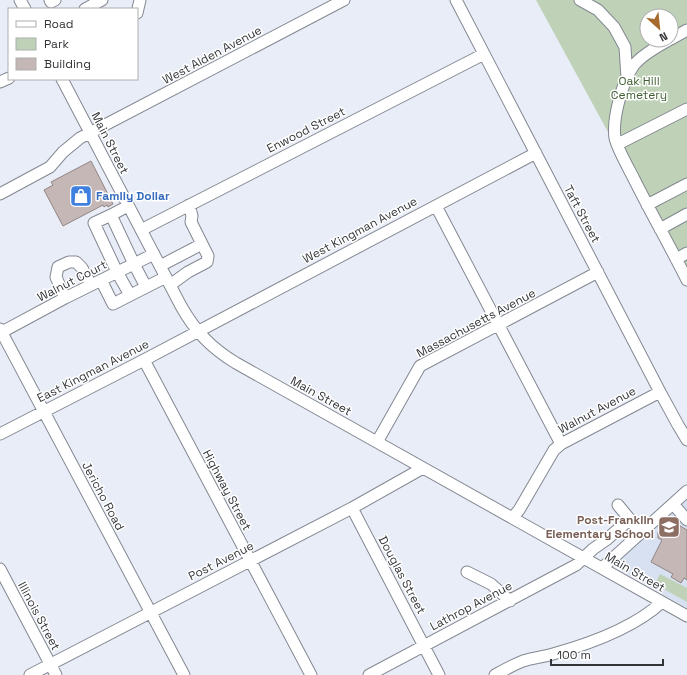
<svg xmlns="http://www.w3.org/2000/svg" width="687" height="675" font-family="'Space Grotesk',sans-serif">
	<style>
		.built { fill: #d8e1f2 }
		.green { fill: #bfd2b7; fill-rule: evenodd }
		.building { fill: #c4b7b6; stroke: #928685 }
		.lines { fill: none; stroke-linecap: round; stroke-linejoin: round }
		.minor-casing { stroke: #838891; stroke-width: 13 }
		.minor { stroke: #fff; stroke-width: 11 }
		.labels { text-anchor: middle; dominant-baseline: central; stroke-width: 3; stroke-linejoin: round; paint-order: stroke }
		.street-label { font-size: 12px; fill: #333539; stroke: #fff }
		.park-label { font-size: 12px; fill: #425f35; stroke: #fff }
		.shop-label { font-size: 12px; font-weight: bold; fill: #366cbe; stroke: #fff; text-anchor: start }
		.education-label { font-size: 12px; font-weight: bold; fill: #785e54; stroke: #fff; text-anchor: end }
	</style>
	<rect width="100%" height="100%" fill="#e8edf7"/>
	<path class="built" d="M687,495V608L619,569L615,564Z"/>
	<path class="green" d="M536,0H687V277ZM647,16H671V40H647Z
		M660,574L687,588V602L655,584Z"/>
	<path class="building" d="M91,161L113,204L108,207L107,205L104,207L103,205L63,226L44,190L53,185L51,182Z
		M675,523L687,530V580L684,578L681,583L671,577L673,574L651,562L662,540L658,538V532L662,529L669,533Z"/>
	<g class="lines">
		<g class="minor-casing">
			<path id="minor" d="M20,0L25,9
				M50,0L51,2L55,0
				M456,0L660,392L678,425L687,440
				M580,0L598,10L614,27L625,47L627,78
				M85,9L102,0
				M137,13L140,0
				M671,39L687,30
				M669,40C658,46 642,55 634,65C623,80 612,118 615,138C617,148 629,169 634,179C651,213 670,246 687,280
				M62,79L181,306C195,331 211,348 236,363L687,616
				M0,82L9,78
				M618,144L687,109
				M0,194L50,167L63,152L80,138L344,0
				M647,205L687,184
				M128,206L111,215L134,264L146,287
				M436,206L561,444
				M111,215L94,223L117,272L130,295
				M660,229L687,214
				M141,230L484,54
				M676,259L687,253
				M160,266L202,244
				M101,280L113,304L166,277
				M170,285L188,272L207,262L208,256L191,222L192,216L189,205
				M65,298L56,277L58,267L69,262H76L82,268L91,285
				M0,329L184,675
				M2,332L65,298L154,254
				M144,360L311,675
				M0,434L144,360L536,153
				M377,442L420,366L598,272
				M673,504L687,520
				M618,505L641,533
				M352,508L439,675
				M513,517L519,510L554,450L561,444L660,392
				M602,568L687,491
				M0,569L56,675
				M467,572L491,584L510,601
				M30,675L352,508L423,468
				M369,675L576,565L593,549L606,540L630,519
				M495,675C504,670 513,665 523,661C532,658 543,657 553,654C589,644 634,628 662,602"/>
		</g>
		<use href="#minor" class="minor"/>
	</g>
	<defs>
		<g id="shop-square" transform="scale(1.15)"><rect x="-9" y="-9" width="18" height="18" rx="4" fill="#3f7fe0" stroke="#fff"/><path d="M-5-2.5h2.3a2.7 3.5 0 0 1 5.4 0H5L5.5 6h-11ZM-1.5-2.5h3a1.5 2.3 0 0 0-3 0Z" fill="#fff"/></g>
		<g id="school-square" transform="scale(1.15)"><rect x="-9" y="-9" width="18" height="18" rx="4" fill="#8d6e63" stroke="#fff"/><path d="M0-5L7-2L0 1L-7-2ZM-4 1L0 2.5L4 1V4Q0 6-4 4Z" fill="#fff"/></g>
	</defs>
	<g fill-rule="evenodd">
		<use href="#shop-square" x="81" y="196"/>
		<use href="#school-square" x="669" y="527"/>
	</g>
	<g class="labels">
		<g class="street-label">
			<text transform="translate(212 55) rotate(-28)">West Alden Avenue</text>
			<text transform="translate(306 130) rotate(-27)">Enwood Street</text>
			<text transform="translate(110 143) rotate(63)">Main Street</text>
			<text transform="translate(582 214) rotate(62)">Taft Street</text>
			<text transform="translate(360 230) rotate(-28)">West Kingman Avenue</text>
			<text transform="translate(72 281) rotate(-27)">Walnut Court</text>
			<text transform="translate(476 323) rotate(-28)">Massachusetts Avenue</text>
			<text transform="translate(93 371) rotate(-27)">East Kingman Avenue</text>
			<text transform="translate(321 396) rotate(29)">Main Street</text>
			<text transform="translate(597 410) rotate(-28)">Walnut Avenue</text>
			<text transform="translate(227 490) rotate(62)">Highway Street</text>
			<text transform="translate(103 496) rotate(62)">Jericho Road</text>
			<text transform="translate(221 561) rotate(-27)">Post Avenue</text>
			<text transform="translate(635 572) rotate(30)">Main Street</text>
			<text transform="translate(402 575) rotate(62)">Douglas Street</text>
			<text transform="translate(471 606) rotate(-28)">Lathrop Avenue</text>
			<text transform="translate(39 616) rotate(62)">Illinois Street</text>
		</g>
		<g class="park-label">
			<text x="639" y="81">Oak Hill<tspan x="639" dy="14">Cemetery</tspan></text>
		</g>
		<g class="shop-label">
			<text x="96" y="196">Family Dollar</text>
		</g>
		<g class="education-label">
			<text x="654" y="520">Post-Franklin<tspan x="654" dy="14">Elementary School</tspan></text>
		</g>
	</g>
	<rect x="8" y="8" width="130" height="72" fill="#ffffff" stroke="#adaeb0"/>
	<rect x="16" y="21" width="20" height="6" fill="#ffffff" stroke="#adaeb0"/>
	<text x="44" y="28" font-size="12" fill="#333539">Road</text>
	<rect x="16" y="38" width="20" height="12" fill="#bfd2b7" stroke="#adaeb0"/>
	<text x="44" y="48" font-size="12" fill="#333539">Park</text>
	<rect x="16" y="58" width="20" height="12" fill="#c4b7b6" stroke="#adaeb0"/>
	<text x="44" y="68" font-size="12" fill="#333539">Building</text>
	<g transform="translate(659 28) rotate(153)"><circle r="19" fill="#ffffff" stroke="#adaeb0"/>
	<path d="M0-3L7 15L0 10L-7 15Z" fill="#a6692e"/>
	<text y="-6" font-size="11" font-weight="bold" text-anchor="middle" fill="#333539">N</text>
	</g>
	<path d="M551 659v6h112v-6" fill="none" stroke="#333539" stroke-width="2"/>
	<text x="557" y="659" font-size="12" fill="#333539" stroke="#ffffff" stroke-width="3" paint-order="stroke">100 m</text>
</svg>
